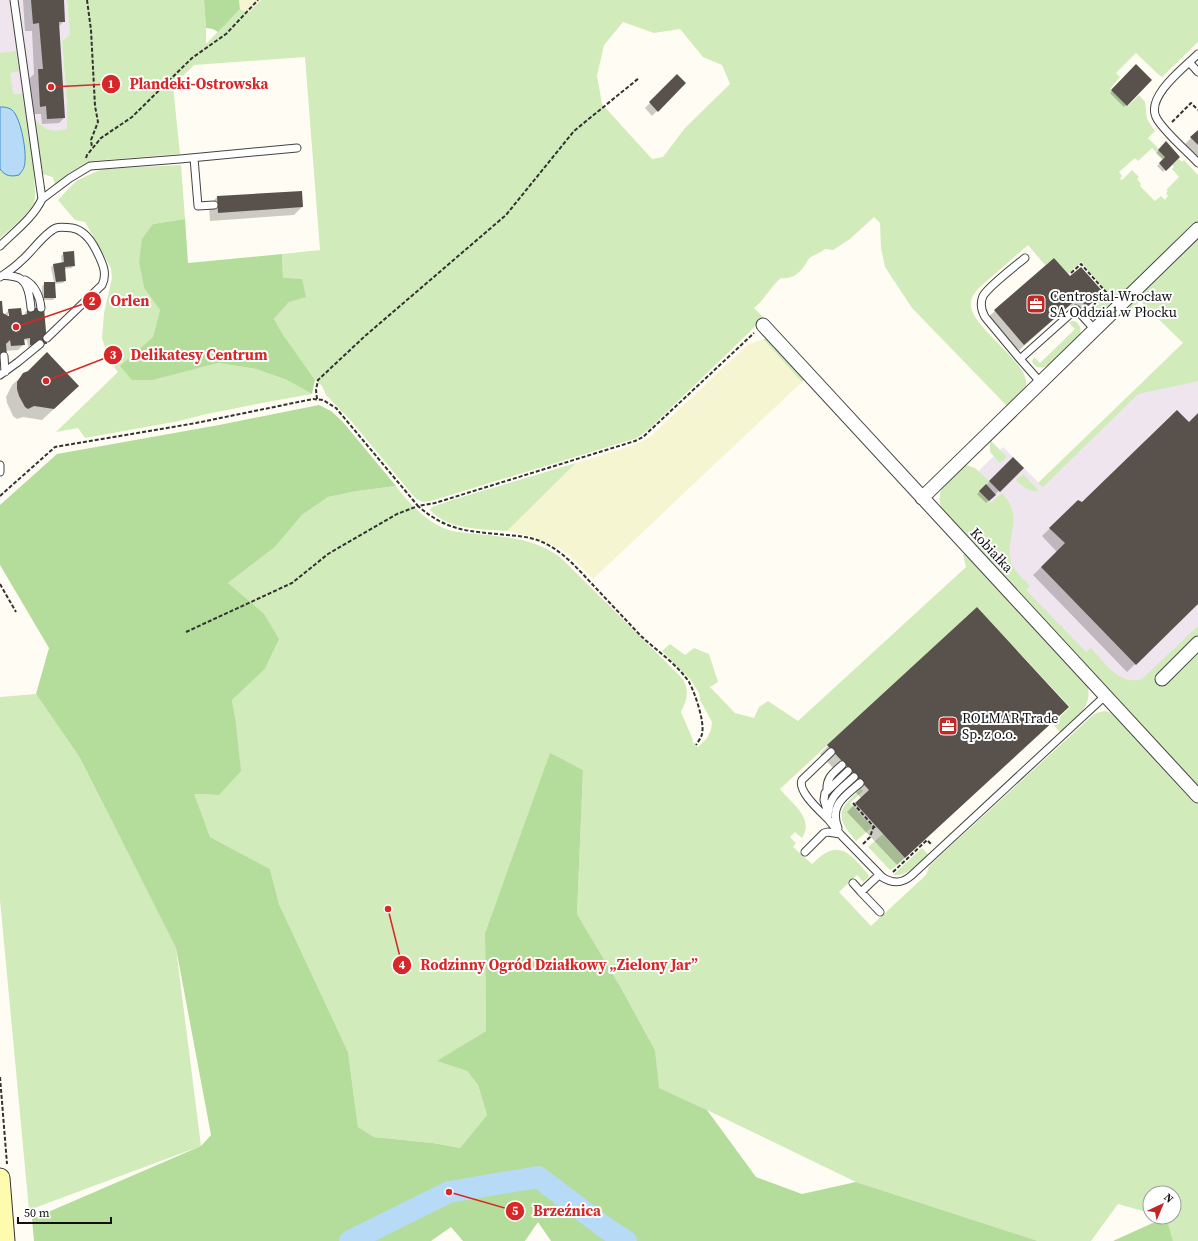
<svg xmlns="http://www.w3.org/2000/svg" width="1198" height="1241" font-family="'Source Serif 4',serif">
	<style>
		.industrial { fill: #eee5ee }
		.farmland { fill: #f6f5d2 }
		.green { fill: #d1ebbb; fill-rule: evenodd }
		.forest { fill: #b4dc9a }
		.water { fill: #b7dbf7; stroke: #3d8ccf }
		.shadow { fill: #0003; fill-rule: evenodd }
		.lines { fill: none; stroke-linecap: round; stroke-linejoin: round }
		.river { stroke: #b7dbf7; stroke-width: 22 }
		.building { fill: #59524c }
		.service-casing { stroke: #434343; stroke-width: 9 }
		.minor-casing { stroke: #434343; stroke-width: 15 }
		.secondary-casing { stroke: #323232; stroke-width: 21 }
		.path { stroke: #323232; stroke-width: 2; stroke-dasharray: 4 2; stroke-linecap: butt }
		.service { stroke: #fff; stroke-width: 7 }
		.minor { stroke: #fff; stroke-width: 13 }
		.secondary { stroke: #fffbae; stroke-width: 19 }
		.labels { text-anchor: middle; dominant-baseline: central; stroke-width: 4; stroke-linejoin: round; paint-order: stroke }
		.poi-label { font-size: 14px; fill: #101010; stroke: #fff; text-anchor: start }
		.street-label { font-size: 14px; fill: #101010; stroke: #fff }
		.leader { fill: none; stroke: #d62828; stroke-width: 1.5 }
		.callout-dot { fill: #d62828; stroke: #fff; stroke-width: 1.5 }
		.mark-label { font-size: 12px; text-anchor: middle; font-weight: bold; fill: #fff }
		.callout-label { font-size: 15px; text-anchor: middle; font-weight: bold; fill: #d62828; stroke: #fff; stroke-width: 4; stroke-linejoin: round; paint-order: stroke }
	</style>
	<rect width="100%" height="100%" fill="#fffdf3"/>
	<path class="industrial" d="M0,0H67L70,35L62,41L67,105L74,120L54,182L53,177L43,174L33,176L30,198L0,226Z
		M1183,343L1198,356V628L1138,686L1110,682L954,512L953,496L1003,447L1039,483Z"/>
	<path class="farmland" d="M239,0H261L248,13L240,9Z
		M763,339L802,382L593,579L568,554L559,548L536,538L515,532L507,531L576,463L631,446L643,441L652,435L747,345Z"/>
	<path class="green" d="M67,0H204L206,28V44L240,9L248,13L261,0H1198V42L1162,77L1158,74L1136,53L1116,73L1120,77L1110,89L1128,106L1139,95L1145,102L1147,119L1155,131L1148,138L1159,149L1158,150L1165,157L1163,159L1152,148L1138,161L1135,158L1119,172L1122,176L1120,179L1122,180L1132,170L1139,177L1137,179L1141,184L1140,186L1155,201L1161,196L1165,200L1168,196L1166,193L1168,191L1166,190L1179,177L1172,169L1174,167L1172,165L1179,159L1182,162L1184,160L1198,175V222L1106,311C1101,315 1094,317 1089,313L1099,304L1098,302L1108,293L1081,262L1068,274L1054,258L1045,265L1028,245L980,287C975,292 970,298 971,306C973,329 1031,364 1026,386C1024,394 1013,401 1008,407L912,308L885,267L881,248L880,223L874,217L850,239L833,250L825,249C821,253 815,254 811,257C808,258 807,263 805,265C799,274 792,279 781,278C770,287 766,298 754,308L764,318L649,429L637,438L431,501L423,502L416,499L406,487L352,422L326,395L322,386L315,380L282,333L274,319L289,302L283,278L282,254L320,250L305,57L194,65L173,86L180,154L91,161L69,173L55,185L53,177L43,174L35,120C49,132 49,132 67,129V105L62,41L70,35ZM623,22L654,33L680,29L703,57L722,65L730,84L685,128L663,157L652,159L602,104L597,76L604,45Z
		M16,51L19,71L10,73L13,94H22C25,112 39,191 34,203C29,214 9,230 0,238V169L3,173L25,151L17,116L5,107H0V53Z
		M181,165L185,219L153,224L139,263L144,288L160,310L153,337L121,366L188,370L218,363L256,369L287,380L312,394L262,403L207,414L179,421L85,438L78,428L56,432L118,372L109,360L102,338L104,313L112,278L111,268L85,222L75,220L58,200L76,181L102,169Z
		M1198,236V381L1138,394L1043,487L1038,483L1183,343L1140,301L1131,310L1128,306Z
		M1071,321H1075C1081,326 1082,329 1079,336C1070,346 1043,381 1032,362L1034,357L1040,363L1075,329L1069,323Z
		M763,339H767L805,379L802,382Z
		M990,440L1007,457L1000,463L990,452Z
		M576,463L507,531C481,529 448,530 430,510L432,507L452,500Z
		M966,465L975,468L990,482L980,492L991,503L1002,493C1026,520 1004,535 1011,561C1014,571 1023,579 1030,586L1026,590L1086,652L1091,648C1105,663 1119,686 1142,679L1198,626V635L1155,678L1161,684L1198,649V788L942,510C936,494 942,486 953,475C957,471 960,467 966,465Z
		M1023,474L1039,491C1029,492 1023,487 1016,480Z
		M396,486C408,502 421,516 439,526C450,532 465,533 478,534C506,537 536,539 560,557L682,678C690,690 687,700 681,712L693,740L692,741L698,747L707,738L711,730L712,722L700,700L699,693L690,679L662,651L670,644L685,655L694,648L709,654L718,682L710,687L735,713L754,718L759,707L768,701L798,721L966,567L963,555L965,553L1087,683C1094,707 1076,718 1060,732L1053,724L1070,707L977,607L780,789C791,803 815,818 802,838L795,832L790,837L796,843L793,847L812,864C838,838 848,851 868,874L869,877L863,882L857,875L839,892L871,926L926,875L930,865L1093,715C1102,710 1108,710 1116,716L1198,804V1241H1173L1165,1217H1174V1193H1150V1213L1118,1204L1091,1241H1038L856,1182L707,1110L658,1088L655,1050L621,988L577,914L583,770L550,754L485,933L486,1031L438,1061L467,1071L478,1085L487,1115L460,1148L433,1143L374,1137L358,1127L348,1052L279,904L270,869L210,837L193,794L219,795L235,717L232,700L264,670L228,583L275,547L302,515L328,497L357,491Z
		M36,694L80,758L176,948L201,1146L29,1210L0,900V697Z
		M861,789L863,791L850,803L872,827L856,841C834,816 838,809 861,789Z
		M883,834L905,858L891,870L889,869L868,847Z
		M922,848L928,854C918,863 908,877 893,875Z"/>
	<path class="forest" d="M204,0H239L240,9L218,32L213,29L206,28Z
		M185,219L188,263L282,254L283,278L302,279L306,297L289,302L274,319L282,333L315,380L312,394L287,380L256,369L218,363L152,380H132L120,366L153,337L160,310L144,288L139,263L142,239L153,224Z
		M319,405L331,411L342,421L396,486L357,491L328,497L302,515L275,547L228,583L264,614L279,639L264,670L232,700L235,717L241,771L219,795L194,794L210,837L270,869L279,904L348,1052L358,1127L374,1137L433,1143L460,1148L487,1115L478,1085L467,1071L437,1061L486,1031L485,933L550,753L583,770L577,914L621,988L655,1050L659,1088L707,1110L756,1177L802,1194L856,1182L1038,1241H551L538,1222L525,1241H463L451,1227L431,1241H34L32,1219L201,1146L211,1135L176,948L80,758L36,694L49,648L0,565V505L57,454L219,425Z
		M1166,1217L1173,1241H1113Z"/>
	<path class="water" d="M0,107C4,107 8,107 12,110C21,117 28,156 24,167C24,169 21,172 19,175C11,177 5,176 0,169Z"/>
	<path class="shadow" d="M23,0H63L64,21L58,27L64,118L59,123L42,124L41,114H32L30,78L34,74L32,31H25Z
		M1136,65L1151,80L1124,107L1110,93Z
		M677,76L685,83L652,116L645,108Z
		M1198,131V156L1195,159L1183,146Z
		M1166,143L1179,157L1163,172L1157,166L1163,160L1156,153Z
		M301,192L302,207L294,215L210,221L209,206L217,197Z
		M64,253L74,265L72,268L64,269L65,281L63,283L54,284L55,298L53,300H42V286L45,283H54L51,267L54,265L62,264L61,256Z
		M1054,259L1070,278L1094,301L1078,315L1070,305L1016,353L986,319Z
		M0,302L2,314L4,315L9,310L21,317L25,315V312L28,310L46,343L44,346L28,347L27,340L23,341L24,344L18,350L5,351L3,358H0ZM8,313H10L8,321Z
		M29,371L67,397L42,420L23,417L17,419L13,416L7,403L6,397L12,385L24,374Z
		M1198,414V603L1127,672L1033,575L1057,552L1042,536L1078,501L1082,503L1189,423Z
		M1013,459L1023,468L986,503L977,494Z
		M1059,715L897,865L847,812L861,798L820,754L828,746Z"/>
	<g class="lines">
		<path class="river" d="M350,1241L449,1192L538,1177L607,1229L626,1241"/>
	</g>
	<path class="building" d="M31,0H64L65,22H59L65,118L47,119L46,106L40,107L38,69H43L39,23L33,24Z
		M1136,64L1152,80L1127,106L1111,90Z
		M677,74L686,83L658,112L649,102Z
		M1198,130V145L1190,137Z
		M1166,141L1180,157L1166,171L1159,163L1165,157L1158,150Z
		M302,191L303,207L218,213L217,196Z
		M74,251L75,266L65,267L66,281L56,282L53,264L64,262L63,252Z
		M1054,258L1070,276L1081,267L1104,293L1087,307L1078,298L1024,345L994,310Z
		M44,282H55L56,298H44Z
		M0,301H2L3,313L8,316H9L8,309L21,308L22,315L27,314V309L44,307L47,344L30,345V338L24,339L25,345L11,346L10,340L6,344L7,356H0Z
		M47,352L79,386L54,409L34,406L28,409L25,407L19,396L17,389V382L23,373L28,371Z
		M1177,410L1189,422L1198,413V604L1136,665L1041,567L1065,543L1049,528L1078,500L1082,502Z
		M1013,457L1024,468L1000,492L989,481Z
		M986,484L996,495L989,501L979,491Z
		M977,607L1069,707L905,858L855,803L869,790L827,745Z"/>
	<g class="lines">
		<g class="service-casing">
			<path id="service" d="M1198,54C1185,67 1146,96 1156,117C1162,130 1187,151 1198,163
				M1189,62L1198,72
				M194,158L198,206L214,205
				M42,199L70,178L90,166L180,159L297,148
				M0,246C15,231 33,218 42,199L14,0
				M3,275C8,276 14,276 19,278C29,283 30,299 31,308
				M0,277C8,272 16,266 22,260C32,252 44,233 56,228C61,226 67,228 72,228C83,230 91,240 96,250C102,262 108,273 102,285L47,338
				M25,280C35,285 40,297 41,308
				M4,356L5,372
				M1020,359L985,317C981,310 980,303 983,296C989,286 1014,267 1025,258
				M0,375L18,362L40,344
				M1041,383L1020,359L1076,309L1095,330
				M0,465V472
				M854,777C839,791 828,796 828,819L840,834L882,877C893,884 902,884 912,875L1105,696
				M827,791C826,778 833,773 842,765
				M827,810L824,800L825,793L848,771
				M828,819C820,811 797,791 802,780L831,752
				M838,828C829,805 844,797 860,783
				M805,852L824,833L828,832L840,834
				M879,875L861,892L880,912
				M853,883L861,892"/>
		</g>
		<g class="minor-casing">
			<path id="minor" d="M763,325L1198,796
				M922,498L1198,229
				M1162,679L1198,643"/>
		</g>
		<g class="secondary-casing">
			<path id="secondary" d="M0,1178L5,1241"/>
		</g>
		<path class="path" d="M87,0L91,30L95,106L98,122L91,140L92,148
			M1172,122L1191,103L1198,110
			M86,158L87,155L101,138L132,117L192,58L226,34L258,0
			M1071,273L1081,264L1106,292L1089,310
			M317,399L316,390L318,380L365,336L506,215L574,131L639,78
			M0,496L55,447L196,423L313,399L323,400L336,408L418,506L435,503L635,441L643,437L754,333
			M0,584L16,612
			M186,632L292,583L328,554L397,514L418,506C448,532 469,531 507,535C518,536 530,537 540,541C562,550 578,569 593,585C609,602 625,619 641,636C657,651 677,664 689,682C695,693 705,722 702,734C701,738 698,742 696,745
			M853,803L874,827
			M863,844L870,837L873,828L876,826
			M893,872L927,840L931,844
			M0,1077L7,1164"/>
		<use href="#service" class="service"/>
		<use href="#minor" class="minor"/>
		<use href="#secondary" class="secondary"/>
	</g>
	<defs>
		<g id="office-square" transform="scale(1)"><rect x="-9" y="-9" width="18" height="18" rx="4" fill="#c32725" stroke="#fff"/><path d="M-6-3h4V-5.5h4V-3h4V5H-6ZM-1-4.5V-3h2v-1.5ZM-6 0V1H6V0Z" fill="#fff"/></g>
	</defs>
	<g fill-rule="evenodd">
		<use href="#office-square" x="1036" y="304"/>
		<use href="#office-square" x="948" y="726"/>
	</g>
	<g class="labels">
		<g class="poi-label">
			<text x="1050" y="296">Centrostal-Wrocław<tspan x="1050" dy="16">SA Oddział w Płocku</tspan></text>
			<text x="962" y="718">ROLMAR Trade<tspan x="962" dy="16">Sp. z o.o.</tspan></text>
		</g>
		<g class="street-label">
			<text transform="translate(992 550) rotate(47)">Kobiałka</text>
		</g>
	</g>
	<path class="leader" d="M51 87L111 84M16 327L92 301M46 381L113 355M388 909L402 965M449 1192L515 1211"/>
	<g class="callout-dot">
		<circle cx="51" cy="87" r="4"/>
		<circle cx="16" cy="327" r="4"/>
		<circle cx="46" cy="381" r="4"/>
		<circle cx="388" cy="909" r="4"/>
		<circle cx="449" cy="1192" r="4"/>
		<circle cx="111" cy="84" r="10"/>
		<circle cx="92" cy="301" r="10"/>
		<circle cx="113" cy="355" r="10"/>
		<circle cx="402" cy="965" r="10"/>
		<circle cx="515" cy="1211" r="10"/>
	</g>
	<g class="mark-label">
		<text x="111" y="88">1</text>
		<text x="92" y="305">2</text>
		<text x="113" y="359">3</text>
		<text x="402" y="969">4</text>
		<text x="515" y="1215">5</text>
	</g>
	<g class="callout-label">
		<text x="199" y="89">Plandeki-Ostrowska</text>
		<text x="130" y="306">Orlen</text>
		<text x="199" y="360">Delikatesy Centrum</text>
		<text x="559" y="970">Rodzinny Ogród Działkowy „Zielony Jar”</text>
		<text x="567" y="1216">Brzeźnica</text>
	</g>
	<g transform="translate(1162 1205) rotate(44)"><circle r="19" fill="#ffffff" stroke="#9f9f9f"/>
	<path d="M0-3L7 15L0 10L-7 15Z" fill="#c32725"/>
	<text y="-6" font-size="11" font-weight="bold" text-anchor="middle" fill="#101010">N</text>
	</g>
	<path d="M18 1217v6h93v-6" fill="none" stroke="#101010" stroke-width="2"/>
	<text x="24" y="1217" font-size="12" fill="#101010" stroke="#ffffff" stroke-width="3" paint-order="stroke">50 m</text>
</svg>
